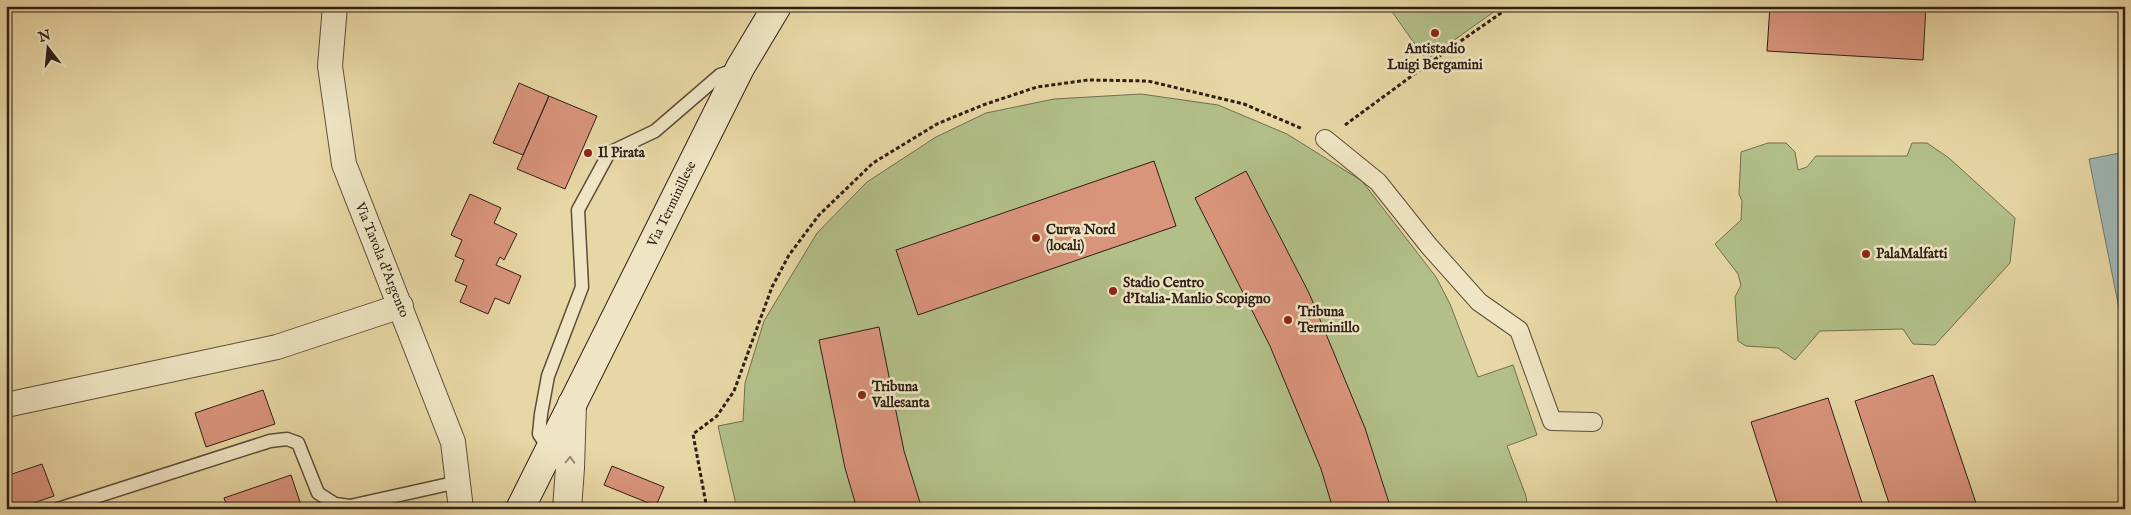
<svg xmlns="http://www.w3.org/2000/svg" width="2131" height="515" font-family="'IM FELL English',serif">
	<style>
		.green { fill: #b2bf88; stroke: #706f50 }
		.water { fill: #9db6b3; stroke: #717a75 }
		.building { fill: #d9947c; stroke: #2f1f17 }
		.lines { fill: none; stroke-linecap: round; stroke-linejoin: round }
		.service-casing { stroke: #5d4d3a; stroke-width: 15 }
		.pedestrian-casing { stroke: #5d4d3a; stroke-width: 20 }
		.minor-casing { stroke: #5d4d3a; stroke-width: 26 }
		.tertiary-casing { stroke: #5d4d3a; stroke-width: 30 }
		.secondary-casing { stroke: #2f1f17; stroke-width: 30 }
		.path { stroke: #2f1f17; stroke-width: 3; stroke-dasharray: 4 2.5; stroke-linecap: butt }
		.service { stroke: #efe5c4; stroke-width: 12 }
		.pedestrian { stroke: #efe5c4; stroke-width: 18 }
		.minor { stroke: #efe5c4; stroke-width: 24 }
		.tertiary { stroke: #efe5c4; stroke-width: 28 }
		.secondary { stroke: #efe5c4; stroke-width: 28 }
		.oneway { stroke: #998c76 }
		.poi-dot { fill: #8f2418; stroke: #efe5c4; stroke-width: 2 }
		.labels { text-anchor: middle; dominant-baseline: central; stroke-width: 5; stroke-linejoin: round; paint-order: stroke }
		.poi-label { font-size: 14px; font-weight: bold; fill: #2f1f17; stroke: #efe5c4; text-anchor: start }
		.street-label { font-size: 14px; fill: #2f1f17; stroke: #efe5c4 }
	</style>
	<rect width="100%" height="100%" fill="#e7d7a4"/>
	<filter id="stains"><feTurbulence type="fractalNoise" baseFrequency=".004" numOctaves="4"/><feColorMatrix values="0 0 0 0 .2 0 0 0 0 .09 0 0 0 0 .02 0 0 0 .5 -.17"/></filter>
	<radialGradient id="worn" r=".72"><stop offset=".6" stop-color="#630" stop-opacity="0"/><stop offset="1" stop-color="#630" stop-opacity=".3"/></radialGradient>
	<path class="green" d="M1388,6H1502L1426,60Z
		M1141,94L1218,105L1287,134L1362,181L1436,277L1450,304L1478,377L1513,365L1537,435L1507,446L1526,496L1528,509H737L718,426L743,421L745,383L764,321L817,233L867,182L936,137L986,113L1054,99Z
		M1768,143H1786L1795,152L1798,170L1807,167L1816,156H1907L1912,143H1927L1949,158L2015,218L2010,263L1935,345L1913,344L1903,329L1820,331L1795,360L1778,348L1746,346L1738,341L1735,297L1741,285L1738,274L1715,244L1741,220L1742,201L1739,194L1741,152Z"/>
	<path class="water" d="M2125,152V338L2089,159Z"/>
	<path class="building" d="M1770,6H1926L1923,60L1767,51Z
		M519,83L549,96L523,155L493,143Z
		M549,96L597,116L565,189L517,169Z
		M1154,161L1176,226L918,315L896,250Z
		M1246,171L1309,293L1365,428L1391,509H1333L1321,469L1270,346L1195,198Z
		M470,194L501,208L494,223L517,234L504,260L500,257L496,265L521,276L509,304L495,298L488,314L460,302L467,286L455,281L464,260L455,256L462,240L451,235Z
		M879,327L904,451L922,509H857L845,468L819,340Z
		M1933,375L1978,509H1891L1855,401Z
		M263,390L275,424L206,447L195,413Z
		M1828,398L1864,509H1779L1751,422Z
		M42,464L54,496L16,509H6V476Z
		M612,466L664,487L656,506L604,485Z
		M291,475L302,508L228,509L224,498Z"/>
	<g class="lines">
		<g class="service-casing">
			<path id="service" d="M552,444L543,440L539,434L541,414L548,376L582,287L578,210L609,153L655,131L720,75L737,69
				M58,509L270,441L287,439L298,443L318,493L335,504L350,506L458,482"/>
		</g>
		<g class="pedestrian-casing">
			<path id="pedestrian" d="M1325,139L1378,182L1429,246L1479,302L1519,330L1552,421L1593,422"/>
		</g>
		<g class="minor-casing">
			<path id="minor" d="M335,6L330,66L344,164L453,442L461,509
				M6,405L277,347L401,306"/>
		</g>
		<g class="tertiary-casing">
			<path id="tertiary" d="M567,509L570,468L572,404"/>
		</g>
		<g class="secondary-casing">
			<path id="secondary" d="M520,509L740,68L777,6"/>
		</g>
		<path class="path" d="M1345,125L1428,64L1511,6
			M707,509L693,434L717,416L734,391L772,287L789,255L819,215L873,163L937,124L983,105L1037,87L1088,80L1148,81L1244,104L1303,129"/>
		<use href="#service" class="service"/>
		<use href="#pedestrian" class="pedestrian"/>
		<use href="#minor" class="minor"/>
		<use href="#tertiary" class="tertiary"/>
		<use href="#secondary" class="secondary"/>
	</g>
	<defs><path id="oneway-chevron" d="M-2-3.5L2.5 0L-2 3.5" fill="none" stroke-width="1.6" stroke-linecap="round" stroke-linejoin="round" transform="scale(1.25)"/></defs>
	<use class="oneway" href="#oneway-chevron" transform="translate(570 460) rotate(-88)"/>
	<g class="poi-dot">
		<circle cx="1435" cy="33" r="5"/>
		<circle cx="588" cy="153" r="5"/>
		<circle cx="1036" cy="238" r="5"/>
		<circle cx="1866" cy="254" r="5"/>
		<circle cx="1113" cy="291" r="5"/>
		<circle cx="1288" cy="320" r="5"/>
		<circle cx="862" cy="395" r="5"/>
	</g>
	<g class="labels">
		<g class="poi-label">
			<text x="1435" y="49" text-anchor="middle">Antistadio<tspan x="1435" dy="16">Luigi Bergamini</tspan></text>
			<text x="598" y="153">Il Pirata</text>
			<text x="1046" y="230">Curva Nord<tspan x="1046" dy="16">(locali)</tspan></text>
			<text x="1876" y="254">PalaMalfatti</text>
			<text x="1123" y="283">Stadio Centro<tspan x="1123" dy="16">d'Italia-Manlio Scopigno</tspan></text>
			<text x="1298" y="312">Tribuna<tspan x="1298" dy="16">Terminillo</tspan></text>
			<text x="872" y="387">Tribuna<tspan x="872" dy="16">Vallesanta</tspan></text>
		</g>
		<g class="street-label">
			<text transform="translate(672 204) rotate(-64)">Via Terminillese</text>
			<text transform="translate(382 260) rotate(68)">Via Tavola d'Argento</text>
		</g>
	</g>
	<rect width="2131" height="515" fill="none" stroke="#e7d7a4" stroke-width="25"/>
	<rect x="8" y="8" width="2116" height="500" fill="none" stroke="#2f1f17" stroke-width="2.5"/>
	<rect x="12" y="12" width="2106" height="490" fill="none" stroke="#2f1f17"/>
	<g transform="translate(48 48) rotate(344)" stroke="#efe5c4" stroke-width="4" paint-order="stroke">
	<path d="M0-4L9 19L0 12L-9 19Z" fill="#2f1f17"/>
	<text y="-8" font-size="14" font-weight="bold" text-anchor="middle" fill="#2f1f17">N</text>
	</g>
	<rect width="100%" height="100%" filter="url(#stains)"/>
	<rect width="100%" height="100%" fill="url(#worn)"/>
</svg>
